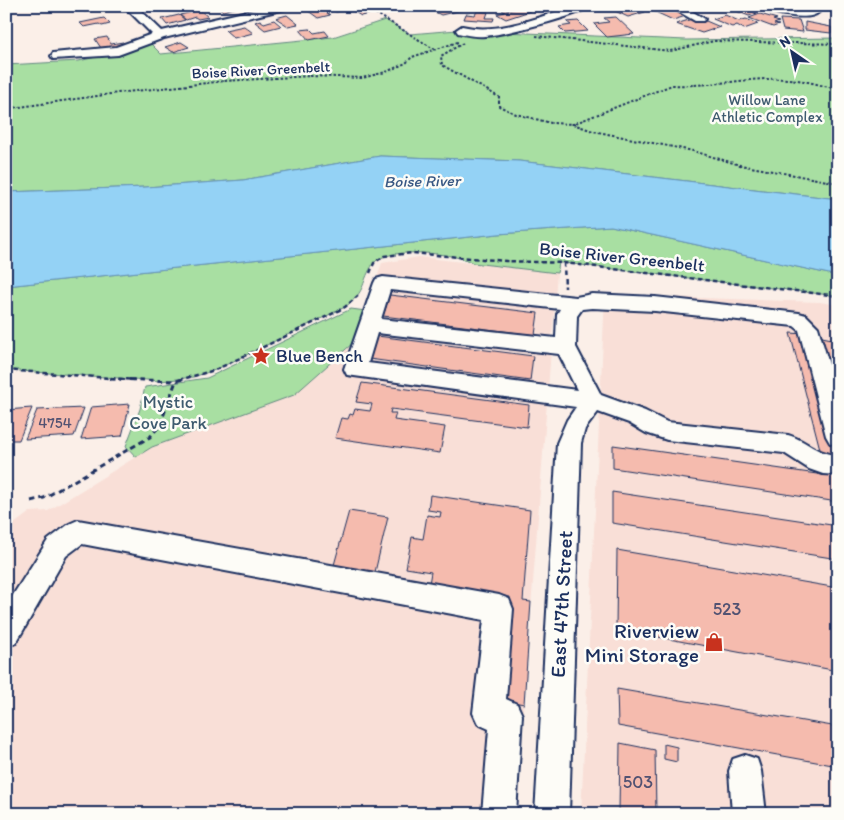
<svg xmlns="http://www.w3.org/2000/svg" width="844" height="820" font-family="Itim,sans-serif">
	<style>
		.built { fill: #f9dfd7 }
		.green { fill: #a8dfa2; stroke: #628780 }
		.water { fill: #94d2f5; stroke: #6491b9 }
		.building { fill: #f5bbae; stroke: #1b2f5e }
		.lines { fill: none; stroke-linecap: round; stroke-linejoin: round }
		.minor-casing { stroke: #1b2f5e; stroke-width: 4 }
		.path-far2 { stroke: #1b2f5e; stroke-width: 2; stroke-dasharray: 2.5 2; stroke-linecap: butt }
		.path-far1 { stroke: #1b2f5e; stroke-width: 2.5; stroke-dasharray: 4.5 3; stroke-linecap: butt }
		.path { stroke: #1b2f5e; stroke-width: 3; stroke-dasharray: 5.5 4; stroke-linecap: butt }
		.minor { fill: #fdfcf7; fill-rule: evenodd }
		.labels { text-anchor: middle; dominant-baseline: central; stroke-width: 5; stroke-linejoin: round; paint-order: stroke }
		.far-street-label { font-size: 15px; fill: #1b2f5e; stroke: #fdfcf7 }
		.far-park-label { font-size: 15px; fill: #3e5b6f; stroke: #fdfcf7 }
		.number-label { font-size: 15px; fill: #525272 }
		.far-water-label { font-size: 16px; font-style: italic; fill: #395884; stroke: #fdfcf7 }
		.street-label { font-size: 18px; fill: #1b2f5e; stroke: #fdfcf7 }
		.poi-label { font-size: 18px; fill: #1b2f5e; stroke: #fdfcf7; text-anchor: start }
		.park-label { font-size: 18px; fill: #3e5b6f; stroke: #fdfcf7 }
		.near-number-label { font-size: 18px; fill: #525272 }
		.near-street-label { font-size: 21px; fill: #1b2f5e; stroke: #fdfcf7 }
		.near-poi-label { font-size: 21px; fill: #1b2f5e; stroke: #fdfcf7; text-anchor: end }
	</style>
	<rect width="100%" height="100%" fill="#fbefe8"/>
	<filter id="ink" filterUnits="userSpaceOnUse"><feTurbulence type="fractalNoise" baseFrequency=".02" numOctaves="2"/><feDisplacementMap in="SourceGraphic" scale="10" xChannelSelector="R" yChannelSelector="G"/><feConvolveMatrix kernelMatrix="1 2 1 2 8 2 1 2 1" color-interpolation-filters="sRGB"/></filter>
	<g filter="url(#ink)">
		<path class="built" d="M419,257L557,273L515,814H6V530L30,512L48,511L152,447L294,394L354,342L382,263Z
			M605,295L820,302L838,305V814H581Z"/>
		<path class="green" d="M385,20L410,34L457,30L686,40L838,38V199L519,161L380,156L243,180L146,187L6,192V65L79,61L151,44L161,54L333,37Z
			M611,226L838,276V296L564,263H559L557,273L473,263C457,253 387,246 374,263C360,282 368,290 345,307L215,370L193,377L161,381L6,370V286L498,234Z
			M351,309L366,311L354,342L294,395L152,447L136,457L126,446L140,409L145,387L207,378Z"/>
		<path class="water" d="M380,156L519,161L838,199V276L611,226L498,234L6,286V192L146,187L243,180Z"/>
		<path class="building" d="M96,6H105L107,9L84,12L81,9Z
			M217,6H242L223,11Z
			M337,6H344L349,9L336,12L330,8Z
			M385,6H396L399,9L384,13L376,8Z
			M450,6H456L462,10L441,15L433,11Z
			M739,6L757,13L749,16L726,7Z
			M319,7L330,15L318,18L307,10Z
			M361,7L372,13L361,16L350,9Z
			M522,7L530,11L506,19L497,14L505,12L502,10L507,9L510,10Z
			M660,7L669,11L673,10L686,16L673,20L651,10Z
			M620,8L625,10L635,8L645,12L628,17L613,10Z
			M200,10L208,17L198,19L195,17L186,20L180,15Z
			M477,11L488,12L486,18H494L493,21L464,19L466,14L475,15Z
			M760,14L777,19L773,20L779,22L774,24L779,25L773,27L749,18Z
			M179,15L185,20L167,25L162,19Z
			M287,15L298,24L288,26L276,18Z
			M725,15L739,21L746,19L758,24L744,29L737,25L732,27L713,19Z
			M616,17L634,34L607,37L594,24L609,22L604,18Z
			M104,18L110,24L102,26L99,24L84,27L80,23Z
			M692,19L701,22L706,21L720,27L702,33L676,24Z
			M780,19L799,20L803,32L783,30Z
			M260,20L264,23L274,20L281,26L265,30L255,22Z
			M578,21L588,31L565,33L559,27L571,25L567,22Z
			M805,22L831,27V33L805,30Z
			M244,26L253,33L234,38L225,30Z
			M310,29L314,33L325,31L329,36L309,40L300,30Z
			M107,37L111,44L123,42L126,47L103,51L95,39Z
			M181,42L189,47L173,52L165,47Z
			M390,295L538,313L535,335L383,316Z
			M790,333L804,334L837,455L821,453Z
			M377,336L533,356L530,381L369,359Z
			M822,337L832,339L838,357V392Z
			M362,383L529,405L527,427L391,409L390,413H396L394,420L445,427L440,453L335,438L341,418L348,419L350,414L353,415L355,409L370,411L372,404L356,402Z
			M130,404L122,436L81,439L91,407Z
			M32,408L19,440H6V410Z
			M84,408L74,436L25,439L37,410Z
			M613,445L838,477V502L613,468Z
			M612,492L838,526V559L612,523Z
			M430,495L530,510L523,601L531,602L524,704L497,699L505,664L510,597L429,584L431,572L406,568L412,537L423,539L427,515L440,517L441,512L428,510Z
			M349,511L388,517L375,572L334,565Z
			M617,550L838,588V671L616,629Z
			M617,689L838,727V766L618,726Z
			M620,743L655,750L656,814H619Z
			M664,744L677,747V762L664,759Z"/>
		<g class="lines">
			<g class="minor-casing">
				<path id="minor" d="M124,6H136L162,31L269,6H290L285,9L164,38L118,55L53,59L51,56L53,53L116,47L152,34Z
					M573,6H590C580,16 502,35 485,36C475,37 467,35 458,33L456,30L462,26C498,35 539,17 573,6Z
					M669,6H683L705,19L703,21H695Z
					M754,6L813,9L819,12C808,23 769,12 755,8Z
					M383,277L576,297L592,294L655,297L799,313L806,315L818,327L838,395V445L830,443L826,436L799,330L794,326L655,311L592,308L582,309L577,316L576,347L601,395L645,411L667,422L788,435C806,440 818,455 838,455V475L823,474L809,469L784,453L667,440L646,433L629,423L598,412L585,429L581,443L569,814H535L557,443L567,420L576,407L347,375L344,369L374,283L376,279ZM390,290L560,309L557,314L556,338L381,319ZM377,333L559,354L577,390L368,363Z
					M78,520L499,595L509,599L513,609L506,699L517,704L522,715L516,814H482L489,729L478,724L473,713L484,620L82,544L66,556L16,643L6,647V606L48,540L69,524Z
					M745,755L757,759L761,771L766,814H732L729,771L733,759Z"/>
			</g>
			<path class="path-far2" d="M364,6L434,49
				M536,36L670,51L714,41L838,44
				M463,43L441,56L442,65L499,97V106L516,114L551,123L573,124L672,85C711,87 749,77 788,79C805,80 822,86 838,89
				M6,109L118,93L224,81L311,76L362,78L386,72L406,63L412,57L458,42
				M573,124L593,131L693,151L740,165L838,183"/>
			<path class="path-far1" d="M564,263L565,288
				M370,273L374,263L384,256L412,253L506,261L564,263L838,296
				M6,370L135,380
				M179,380L215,370L330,315L345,307L360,294"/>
			<path class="path" d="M110,379L176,381L183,379
				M31,501L44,498L150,437L160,425L176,381"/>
			<use href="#minor" class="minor"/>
		</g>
	</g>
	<defs>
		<g id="sight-bare" transform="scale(1.5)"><path d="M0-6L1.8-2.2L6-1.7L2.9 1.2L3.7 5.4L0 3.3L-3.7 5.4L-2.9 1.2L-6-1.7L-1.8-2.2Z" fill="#c8321e" stroke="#fdfcf7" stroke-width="2.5" paint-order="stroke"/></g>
		<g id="shop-bare" transform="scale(1.5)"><path d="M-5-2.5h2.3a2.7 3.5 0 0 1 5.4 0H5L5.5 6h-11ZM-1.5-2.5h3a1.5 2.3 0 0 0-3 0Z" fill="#c8321e" stroke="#fdfcf7" stroke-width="2.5" paint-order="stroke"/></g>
	</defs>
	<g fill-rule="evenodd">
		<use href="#sight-bare" x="261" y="356"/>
		<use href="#shop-bare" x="714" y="642"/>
	</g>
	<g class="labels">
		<g class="far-street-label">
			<text transform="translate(261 70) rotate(-3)">Boise River Greenbelt</text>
		</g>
		<g class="far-park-label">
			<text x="767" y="100">Willow Lane<tspan x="767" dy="17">Athletic Complex</tspan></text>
		</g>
		<g class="number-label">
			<text x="55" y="423">4754</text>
		</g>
		<g class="far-water-label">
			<text transform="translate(422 181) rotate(-1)">Boise River</text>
		</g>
		<g class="street-label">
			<text transform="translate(622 257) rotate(6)">Boise River Greenbelt</text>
		</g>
		<g class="poi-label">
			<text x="276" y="356">Blue Bench</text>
		</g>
		<g class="park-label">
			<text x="168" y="402">Mystic<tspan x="168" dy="21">Cove Park</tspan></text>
		</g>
		<g class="near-number-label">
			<text x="727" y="609">523</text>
			<text x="638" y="782">503</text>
		</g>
		<g class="near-street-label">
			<text transform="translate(561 604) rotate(-87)">East 47th Street</text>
		</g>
		<g class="near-poi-label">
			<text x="699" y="630">Riverview<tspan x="699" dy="24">Mini Storage</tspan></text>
		</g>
	</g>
	<rect width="844" height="820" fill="none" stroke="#fdfcf7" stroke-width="25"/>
	<rect x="12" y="12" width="819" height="795" fill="none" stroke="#1b2f5e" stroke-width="2" filter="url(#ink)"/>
	<g transform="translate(792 52) rotate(326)" stroke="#fdfcf7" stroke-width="4" paint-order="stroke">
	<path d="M0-4L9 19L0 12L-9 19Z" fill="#1b2f5e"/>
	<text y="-8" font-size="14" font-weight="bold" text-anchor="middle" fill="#1b2f5e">N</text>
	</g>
</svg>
